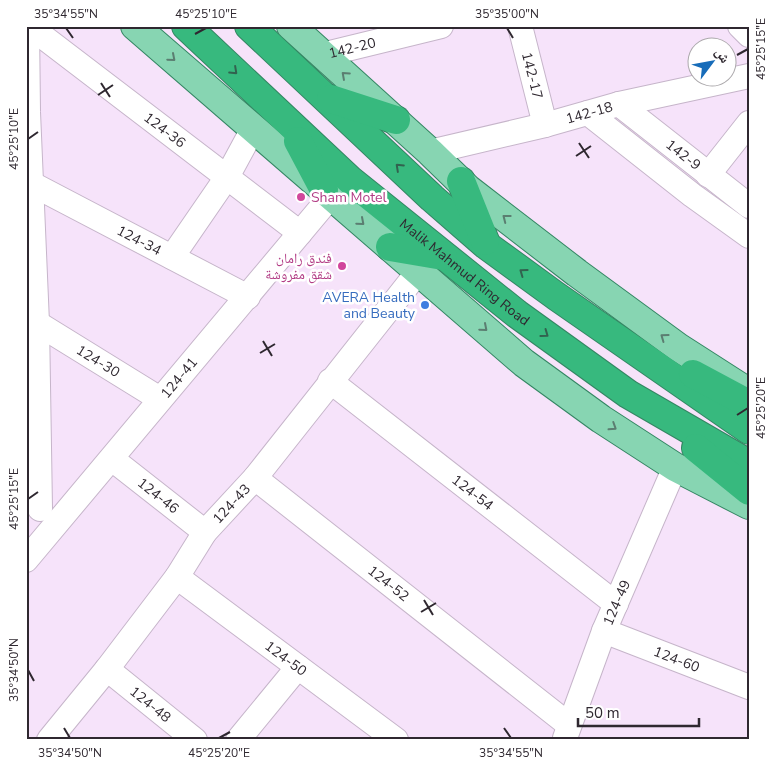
<svg xmlns="http://www.w3.org/2000/svg" width="775" height="766" font-family="'Nunito Sans','Noto Naskh Arabic',sans-serif">
	<style>
		.lines { fill: none; stroke-linecap: round; stroke-linejoin: round }
		.minor-casing { stroke: #c6b5ca; stroke-width: 26 }
		.major-casing { stroke: #348663; stroke-width: 30 }
		.highway-casing { stroke: #348663; stroke-width: 30 }
		.minor { stroke: #fff; stroke-width: 24 }
		.major { stroke: #87d5b2; stroke-width: 28 }
		.highway { stroke: #37b97e; stroke-width: 28 }
		.oneway { stroke: #5b7e71 }
		.oneway2 { stroke: #32624f }
		.ticks { fill: none; stroke: #2f2830; stroke-width: 2 }
		.hotel-dot { fill: #d1479c; stroke: #fff; stroke-width: 2 }
		.shop-dot { fill: #3f7fe0; stroke: #fff; stroke-width: 2 }
		.labels { text-anchor: middle; dominant-baseline: central; stroke-width: 5; stroke-linejoin: round; paint-order: stroke }
		.street-label { font-size: 14px; fill: #2f2830; stroke: #fff }
		.hotel-label { font-size: 14px; fill: #b23c85; stroke: #fff; text-anchor: start }
		.shop-label { font-size: 14px; fill: #366cbe; stroke: #fff; text-anchor: end }
		.neatline { fill: none; stroke: #2f2830; stroke-width: 2 }
		.ticks-label { font-size: 12px; text-anchor: middle; fill: #2f2830 }
	</style>
	<rect width="100%" height="100%" fill="#f6e3fa"/>
	<g class="lines">
		<g class="minor-casing">
			<g id="minor">
				<path d="M27,26L28,112L37,323L40,509"/>
				<path id="s1" d="M29,26L300,233"/>
				<path id="s2" d="M520,26L545,125"/>
				<path d="M740,26L749,35"/>
				<path id="s3" d="M322,55L441,26"/>
				<path id="s4" d="M619,104L749,206"/>
				<path d="M588,113L692,195L749,236"/>
				<path id="s5" d="M430,152L545,125L619,104L749,76"/>
				<path d="M708,175L749,123"/>
				<path id="s6" d="M32,184L248,297"/>
				<path d="M172,257L227,177L253,129"/>
				<path id="s7" d="M37,323L160,399"/>
				<path id="s8" d="M330,381L616,604"/>
				<path id="s9" d="M112,459L205,532"/>
				<path id="s10" d="M255,478L569,725"/>
				<path id="s11" d="M26,560L331,196"/>
				<path id="s12" d="M177,577L396,740"/>
				<path id="s13" d="M604,631L749,687"/>
				<path id="s14" d="M107,669L195,740"/>
				<path id="s15" d="M565,738L604,631L675,467"/>
				<path id="s16" d="M49,740L107,669L177,577L205,532L255,478L418,272"/>
				<path d="M238,740L298,667"/>
			</g>
		</g>
		<g class="major-casing">
			<path id="major" d="M135,26L524,363L601,419L675,467L749,505
				M291,26L430,152L468,189L577,273L678,347L745,390"/>
		</g>
		<g class="highway-casing">
			<g id="highway">
				<path id="s17" d="M186,26L350,180L517,314L628,394L749,464"/>
				<path d="M249,26L432,198L486,245L556,296L749,430"/>
				<path d="M331,99L396,120"/>
				<path d="M298,141L324,190"/>
				<path d="M461,181L485,241"/>
				<path d="M390,247L443,256"/>
				<path d="M693,374L749,404"/>
				<path d="M696,448L749,491"/>
			</g>
		</g>
		<use href="#minor" class="minor"/>
		<use href="#major" class="major"/>
		<use href="#highway" class="highway"/>
	</g>
	<defs><path id="oneway-chevron" d="M-2-3.5L2.5 0L-2 3.5" fill="none" stroke-width="1.6" stroke-linecap="round" stroke-linejoin="round" transform="scale(1.25)"/></defs>
	<g class="oneway">
		<use href="#oneway-chevron" transform="translate(172 58) rotate(41)"/>
		<use href="#oneway-chevron" transform="translate(345 75) rotate(-138)"/>
		<use href="#oneway-chevron" transform="translate(506 218) rotate(-142)"/>
		<use href="#oneway-chevron" transform="translate(361 222) rotate(41)"/>
		<use href="#oneway-chevron" transform="translate(484 328) rotate(41)"/>
		<use href="#oneway-chevron" transform="translate(664 337) rotate(-144)"/>
		<use href="#oneway-chevron" transform="translate(613 427) rotate(33)"/>
	</g>
	<g class="oneway2">
		<use href="#oneway-chevron" transform="translate(234 71) rotate(43)"/>
		<use href="#oneway-chevron" transform="translate(399 167) rotate(-137)"/>
		<use href="#oneway-chevron" transform="translate(523 272) rotate(-144)"/>
		<use href="#oneway-chevron" transform="translate(545 334) rotate(36)"/>
	</g>
	<path class="ticks" d="M66,28L73,38M507,28L513,38M195,34L206,28M737,55L748,49M101,83L110,97M98,95L113,85M28,139L38,132M579,143L589,158M576,156L591,146M263,341L272,356M260,353L275,344M737,415L748,408M28,499L38,492M424,600L433,615M421,612L436,603M28,670L34,681M64,728L70,738M504,728L511,738M219,738L230,732"/>
	<g class="hotel-dot">
		<circle cx="301" cy="197" r="5"/>
		<circle cx="342" cy="266" r="5"/>
	</g>
	<circle class="shop-dot" cx="425" cy="305" r="5"/>
	<g class="labels">
		<g class="street-label">
			<text stroke="none"><textPath href="#s3" startOffset="31">142-20</textPath></text>
			<text stroke="none"><textPath href="#s2" startOffset="51">142-17</textPath></text>
			<text stroke="none"><textPath href="#s5" startOffset="164">142-18</textPath></text>
			<text stroke="none"><textPath href="#s1" startOffset="171">124-36</textPath></text>
			<text stroke="none"><textPath href="#s4" startOffset="82">142-9</textPath></text>
			<text stroke="none"><textPath href="#s6" startOffset="121">124-34</textPath></text>
			<text stroke="none"><textPath href="#s17" startOffset="372">Malik Mahmud Ring Road</textPath></text>
			<text stroke="none"><textPath href="#s7" startOffset="72">124-30</textPath></text>
			<text stroke="none"><textPath href="#s11" startOffset="238">124-41</textPath></text>
			<text stroke="none"><textPath href="#s8" startOffset="181">124-54</textPath></text>
			<text stroke="none"><textPath href="#s9" startOffset="59">124-46</textPath></text>
			<text stroke="none"><textPath href="#s16" startOffset="299">124-43</textPath></text>
			<text stroke="none"><textPath href="#s10" startOffset="170">124-52</textPath></text>
			<text stroke="none"><textPath href="#s15" startOffset="145">124-49</textPath></text>
			<text stroke="none"><textPath href="#s12" startOffset="136">124-50</textPath></text>
			<text stroke="none"><textPath href="#s13" startOffset="78">124-60</textPath></text>
			<text stroke="none"><textPath href="#s14" startOffset="56">124-48</textPath></text>
		</g>
		<g class="hotel-label">
			<text x="311" y="197">Sham Motel</text>
			<text x="332" y="258" text-anchor="end">فندق رامان<tspan x="332" dy="16">شقق مفروشة</tspan></text>
		</g>
		<g class="shop-label">
			<text x="415" y="297">AVERA Health<tspan x="415" dy="16">and Beauty</tspan></text>
		</g>
	</g>
	<rect width="775" height="766" fill="none" stroke="#ffffff" stroke-width="55"/>
	<g transform="translate(712 62) rotate(58)"><circle r="24" fill="#ffffff" stroke="#aca9ac"/>
	<path d="M0-4L9 19L0 12L-9 19Z" fill="#176cb9"/>
	<text y="-8" font-size="14" font-weight="bold" text-anchor="middle" fill="#2f2830">ش</text>
	</g>
	<path d="M578 718v8h121v-8" fill="none" stroke="#2f2830" stroke-width="2.5"/>
	<text x="585" y="718" font-size="15" fill="#2f2830" stroke="#ffffff" stroke-width="4" paint-order="stroke">50 m</text>
	<rect x="28" y="28" width="720" height="710" class="neatline"/>
	<g class="ticks-label">
		<text x="66" y="18">35°34'55"N</text>
		<text x="206" y="18">45°25'10"E</text>
		<text x="507" y="18">35°35'00"N</text>
		<text transform="translate(761 49) rotate(-90)" y="4">45°25'15"E</text>
		<text transform="translate(14 139) rotate(-90)" y="4">45°25'10"E</text>
		<text transform="translate(761 408) rotate(-90)" y="4">45°25'20"E</text>
		<text transform="translate(14 499) rotate(-90)" y="4">45°25'15"E</text>
		<text transform="translate(14 670) rotate(-90)" y="4">35°34'50"N</text>
		<text x="70" y="757">35°34'50"N</text>
		<text x="219" y="757">45°25'20"E</text>
		<text x="511" y="757">35°34'55"N</text>
	</g>
</svg>
